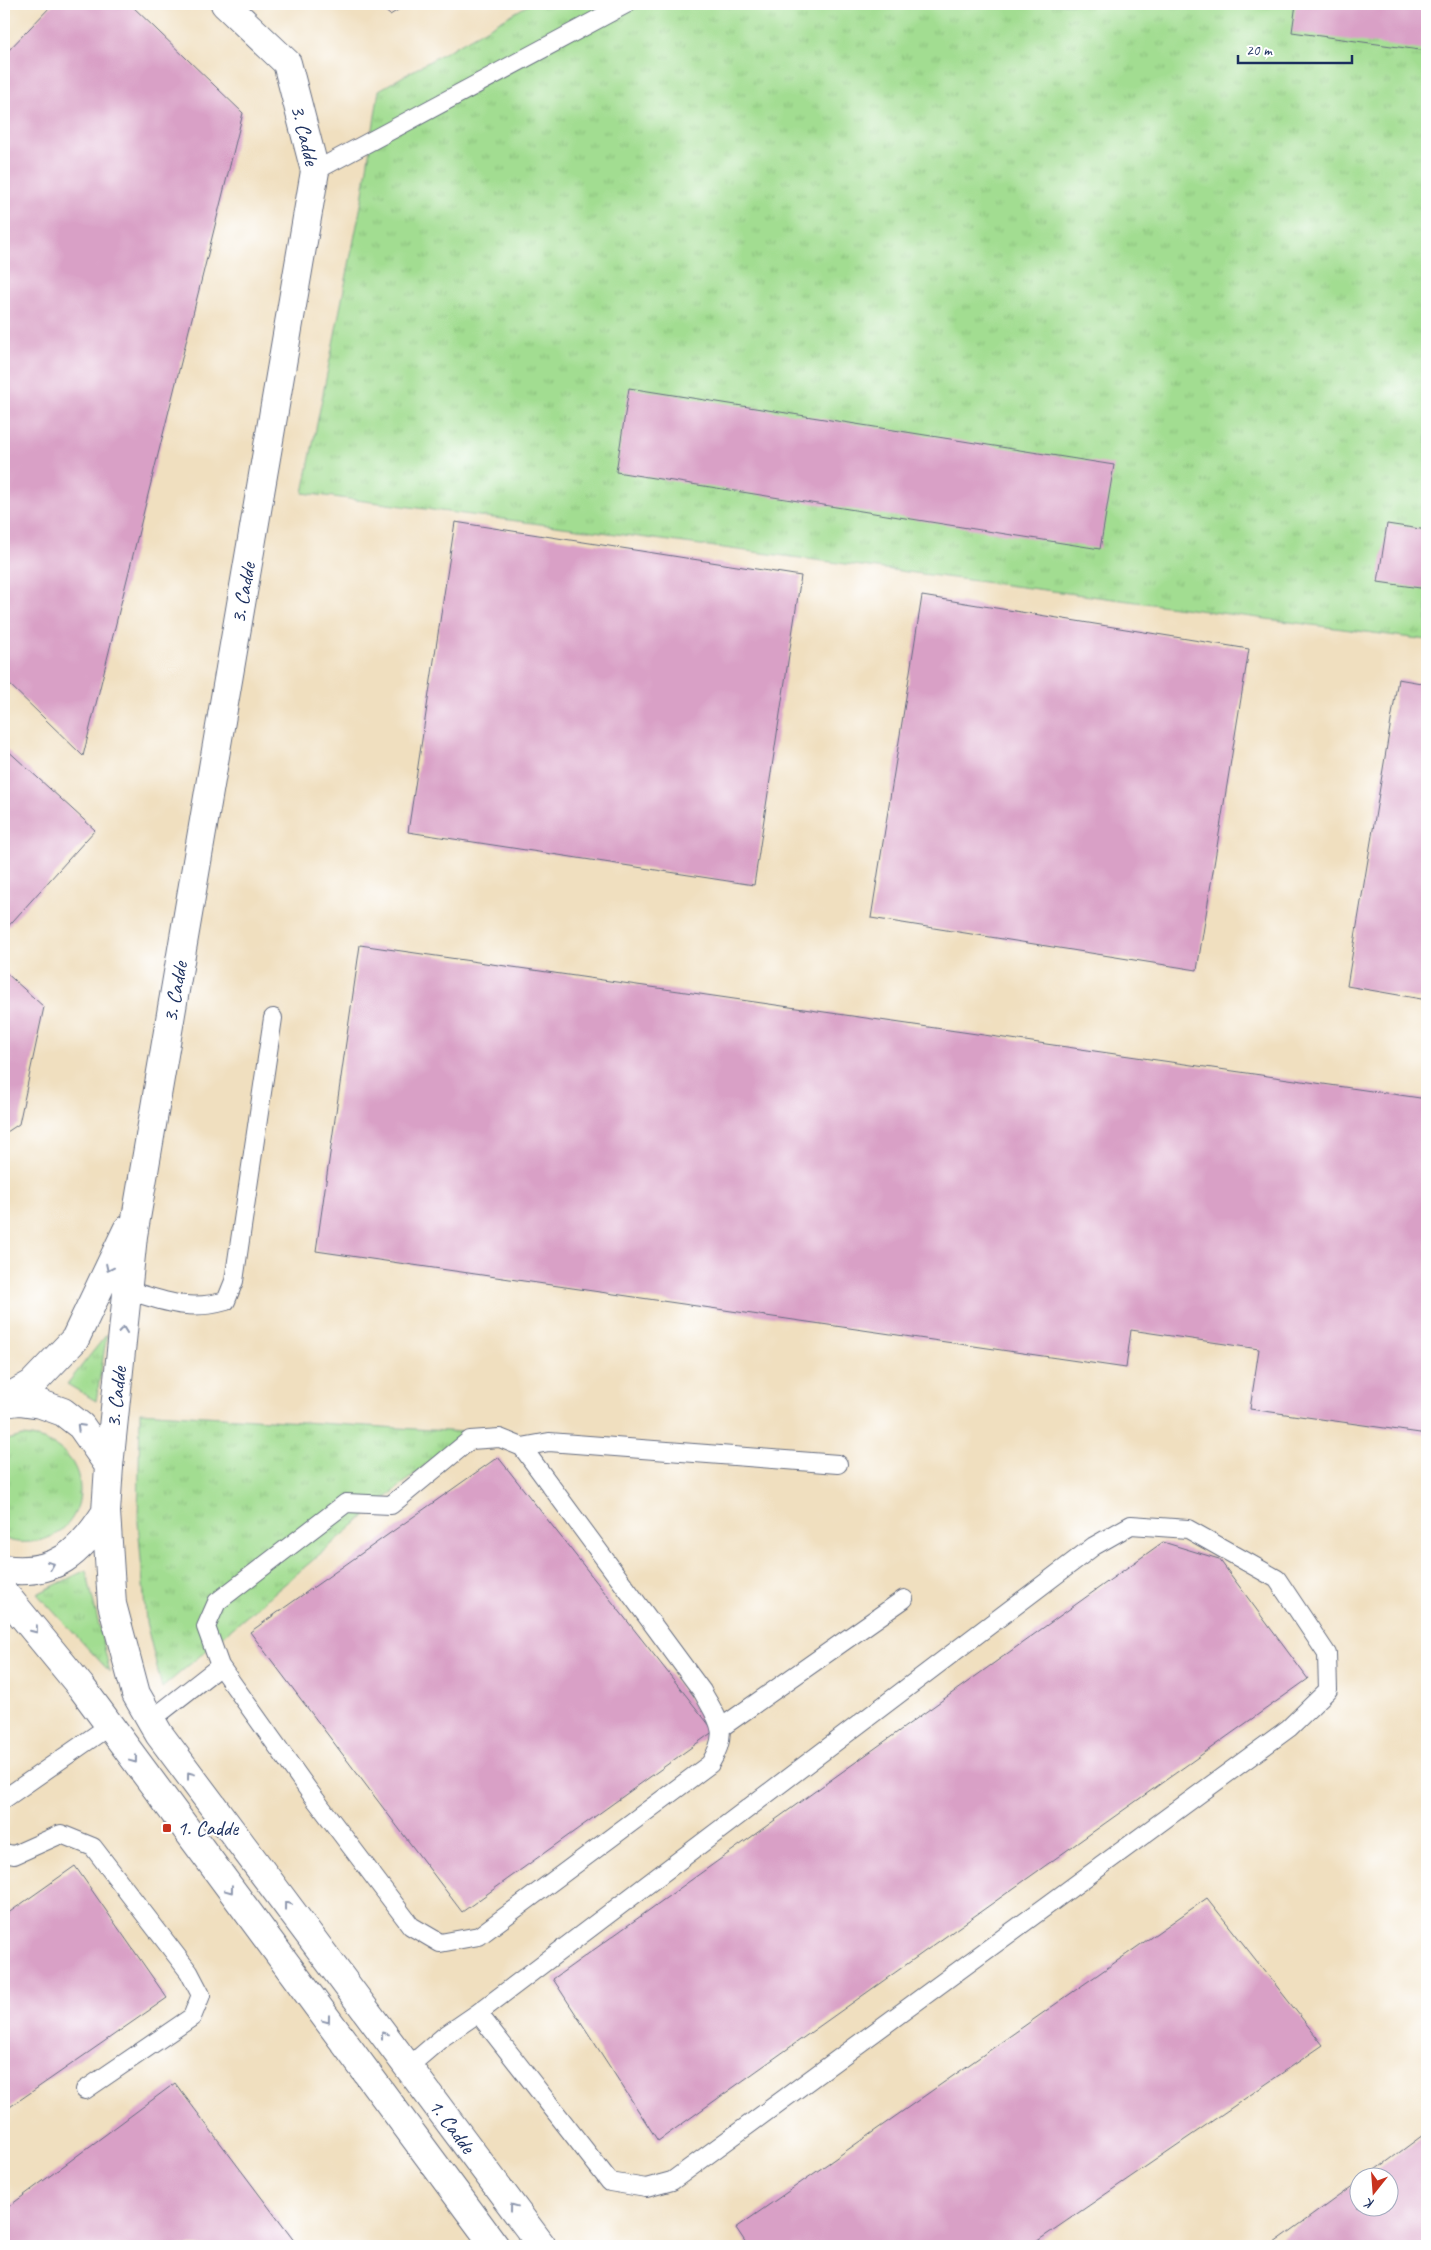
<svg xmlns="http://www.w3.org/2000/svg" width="1431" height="2250" font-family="Caveat,sans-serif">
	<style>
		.grass { fill: url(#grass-tufts); stroke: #5e8678 }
		.building { fill: #d9a0c6 }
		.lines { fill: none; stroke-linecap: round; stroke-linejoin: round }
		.lane-casing { stroke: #666d80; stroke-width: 20 }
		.street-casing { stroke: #666d80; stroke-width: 30 }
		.secondary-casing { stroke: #666d80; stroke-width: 30 }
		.lane { stroke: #fff; stroke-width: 18 }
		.street { stroke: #fff; stroke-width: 28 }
		.secondary { stroke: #fff; stroke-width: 28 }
		.oneway { stroke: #8d97ae }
		.poi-dot { fill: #c8321e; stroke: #fff; stroke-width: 2 }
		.labels { text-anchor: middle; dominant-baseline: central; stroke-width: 4; stroke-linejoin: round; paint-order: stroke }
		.street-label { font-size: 21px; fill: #1b2f5e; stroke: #fff }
		.poi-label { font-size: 21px; fill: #1b2f5e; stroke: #fff; text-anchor: start }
	</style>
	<defs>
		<pattern id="grass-tufts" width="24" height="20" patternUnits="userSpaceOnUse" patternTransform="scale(1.25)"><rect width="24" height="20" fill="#a2dd91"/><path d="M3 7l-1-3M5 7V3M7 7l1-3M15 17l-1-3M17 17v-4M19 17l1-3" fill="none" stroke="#8bbe7f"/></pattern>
	</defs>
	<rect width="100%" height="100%" fill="#fff"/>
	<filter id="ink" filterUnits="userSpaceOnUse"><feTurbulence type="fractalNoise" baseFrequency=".02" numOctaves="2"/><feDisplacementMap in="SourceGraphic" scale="10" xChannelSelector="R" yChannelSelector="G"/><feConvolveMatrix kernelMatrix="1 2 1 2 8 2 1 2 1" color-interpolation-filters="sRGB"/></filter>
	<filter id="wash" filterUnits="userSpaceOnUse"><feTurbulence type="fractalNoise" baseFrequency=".0096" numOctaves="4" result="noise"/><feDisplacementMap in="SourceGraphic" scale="20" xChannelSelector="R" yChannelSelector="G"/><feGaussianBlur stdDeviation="1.12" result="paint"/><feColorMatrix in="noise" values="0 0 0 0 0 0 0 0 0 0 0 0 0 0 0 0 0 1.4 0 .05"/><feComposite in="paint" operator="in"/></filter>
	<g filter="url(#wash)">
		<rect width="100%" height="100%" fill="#f0dfbf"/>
		<path class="grass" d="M530,4H1427V640L303,493L362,200L379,90Z
			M107,1334L96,1401L67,1384Z
			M140,1412L464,1432L162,1688L146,1622L138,1522Z
			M22,1436C99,1440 97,1537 30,1542C22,1543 11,1542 4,1538V1441Z
			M86,1570L110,1672L37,1594Z"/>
		<g id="blocks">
			<path class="building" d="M53,4H130L243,113L83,756L4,679V55Z
				M377,4H408L390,15Z
				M1296,4H1427V51L1292,32Z
				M629,388L1114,465L1100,549L616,472Z
				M455,522L801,576L754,885L408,832Z
				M1387,524L1427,530V589L1378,582Z
				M922,596L1249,649L1197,970L871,918Z
				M1398,679L1427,684V1000L1347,986Z
				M4,747L95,830L4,931Z
				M360,945L1427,1099V1434L1250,1409L1259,1349L1131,1330L1126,1368L316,1251Z
				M4,971L44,1007L19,1124L4,1134Z
				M498,1457L714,1731L462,1912L250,1632Z
				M1163,1542L1219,1559L1308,1679L658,2141L553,1979Z
				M75,1866L167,1998L4,2111V1916Z
				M1207,1898L1323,2045L1030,2246H748L736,2228Z
				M175,2083L298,2246H4V2210Z
				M1427,2132V2246H1270L1358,2182V2208H1388V2178H1365Z"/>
		</g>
	</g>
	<g filter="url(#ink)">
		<use href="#blocks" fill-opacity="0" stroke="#666d80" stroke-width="1"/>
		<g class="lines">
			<g class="lane-casing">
				<path id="lane" d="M315,171L626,4
					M127,1290C164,1301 188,1312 226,1301L234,1281L273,1018
					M522,1447L549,1442L838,1464
					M151,1720L220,1666L309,1791L411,1926L440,1943L479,1936L710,1764C730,1731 719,1722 702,1691L522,1447L500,1438L470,1440L391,1505L346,1503L217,1602L206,1627L220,1666
					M722,1727L904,1599
					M4,1799L109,1726
					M4,1853L14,1855L61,1834L93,1847L189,1972L201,1995L192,2017L85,2090
					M408,2067L443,2037L478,2013L1094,1546L1131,1525L1188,1529L1277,1579L1327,1654L1328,1690L1289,1728L672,2181L646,2188L610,2182L478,2013"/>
			</g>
			<g class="street-casing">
				<path id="street" d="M4,1400L32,1384L75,1339L127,1230
					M109,1466L133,1236L315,171L287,63L225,4"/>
			</g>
			<g class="secondary-casing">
				<path id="secondary" d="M4,1403L19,1401L41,1404L63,1412L81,1426L109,1466L106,1512L112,1604L136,1694L159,1734L542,2246
					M4,1569C55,1576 80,1553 106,1512
					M4,1593L82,1688L495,2246"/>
			</g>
			<use href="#lane" class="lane"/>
			<use href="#street" class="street"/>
			<use href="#secondary" class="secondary"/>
		</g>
		<defs><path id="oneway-chevron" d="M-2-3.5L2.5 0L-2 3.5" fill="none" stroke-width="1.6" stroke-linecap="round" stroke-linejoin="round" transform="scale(1.25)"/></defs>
		<g class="oneway">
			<use href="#oneway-chevron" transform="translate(109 1268) rotate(116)"/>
			<use href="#oneway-chevron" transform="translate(123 1330) rotate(-84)"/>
			<use href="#oneway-chevron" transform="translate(80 1427) rotate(-135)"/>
			<use href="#oneway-chevron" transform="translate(51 1565) rotate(-22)"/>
			<use href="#oneway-chevron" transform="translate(35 1630) rotate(51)"/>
			<use href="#oneway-chevron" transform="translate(134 1760) rotate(53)"/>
			<use href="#oneway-chevron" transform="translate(190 1775) rotate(-127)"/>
			<use href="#oneway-chevron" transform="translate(230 1890) rotate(53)"/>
			<use href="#oneway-chevron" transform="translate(287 1905) rotate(-127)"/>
			<use href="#oneway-chevron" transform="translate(327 2020) rotate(53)"/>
			<use href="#oneway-chevron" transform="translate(384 2035) rotate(-127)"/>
			<use href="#oneway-chevron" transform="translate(513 2207) rotate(-127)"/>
		</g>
	</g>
	<rect class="poi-dot" x="162" y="1823" width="10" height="10" rx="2.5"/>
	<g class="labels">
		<g class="street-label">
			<text transform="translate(305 135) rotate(76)">3. Cadde</text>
			<text transform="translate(243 593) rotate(-80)">3. Cadde</text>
			<text transform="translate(175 992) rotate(-80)">3. Cadde</text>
			<text transform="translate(116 1397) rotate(-84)">3. Cadde</text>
			<text transform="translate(452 2126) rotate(53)">1. Cadde</text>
		</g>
		<g class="poi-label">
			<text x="177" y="1828">1. Cadde</text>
		</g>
	</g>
	<rect width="1431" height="2250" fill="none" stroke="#fff" stroke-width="20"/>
	<g transform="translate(1374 2192) rotate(197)"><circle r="24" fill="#ffffff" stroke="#a4acbf"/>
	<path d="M0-4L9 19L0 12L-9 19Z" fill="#c8321e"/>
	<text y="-8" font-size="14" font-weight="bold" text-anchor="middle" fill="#1b2f5e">K</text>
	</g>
	<path d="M1238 55v8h114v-8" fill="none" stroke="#1b2f5e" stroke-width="2.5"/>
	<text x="1246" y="55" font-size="15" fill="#1b2f5e" stroke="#ffffff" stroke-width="4" paint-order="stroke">20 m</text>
</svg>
